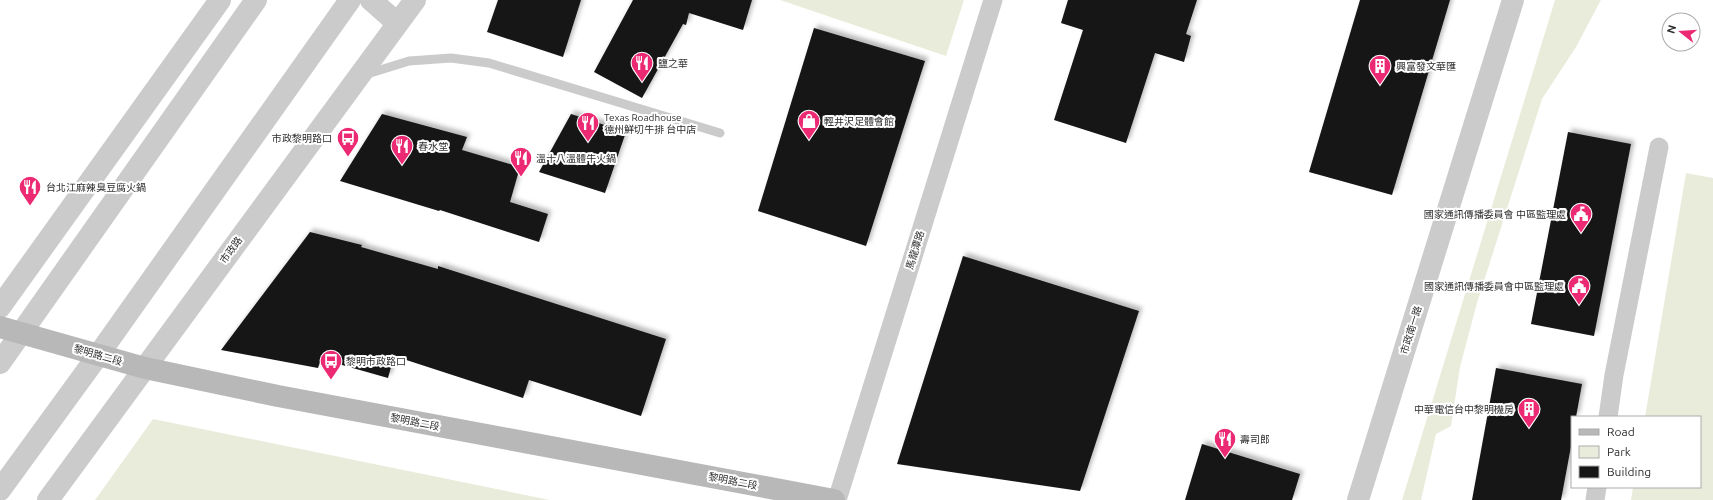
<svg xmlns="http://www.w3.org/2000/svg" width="1713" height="500" font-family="Ubuntu,'Noto Sans TC',sans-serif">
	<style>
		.green { fill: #eaecdb }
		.building { fill: #151515; filter: url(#shadow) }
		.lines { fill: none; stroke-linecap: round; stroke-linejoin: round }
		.service { stroke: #cbcbcb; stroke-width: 9 }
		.minor { stroke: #cbcbcb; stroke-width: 19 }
		.tertiary { stroke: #cbcbcb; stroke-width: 22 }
		.secondary { stroke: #b8b8b8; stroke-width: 22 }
		.labels { text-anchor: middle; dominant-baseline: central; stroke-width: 4; stroke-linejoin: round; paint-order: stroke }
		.poi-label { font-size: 10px; fill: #2e2e2e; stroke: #fff; text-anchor: start }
		.street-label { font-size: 10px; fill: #2e2e2e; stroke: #fff }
	</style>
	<defs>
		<filter id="shadow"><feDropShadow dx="3.5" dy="-3.5" stdDeviation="2" flood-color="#0004"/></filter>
	</defs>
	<rect width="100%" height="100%" fill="#fff"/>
	<path class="green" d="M780,0H964L946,56Z
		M1555,0H1601L1576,47L1542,99L1477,303L1460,367L1451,426L1436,434L1421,500H1402Z
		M1686,173L1713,178V500H1631L1633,487H1700V417H1645Z
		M153,419L550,500H95Z"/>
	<path class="building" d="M498,0H581L563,57L487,32Z
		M633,0H752L743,30L689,13L686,25L683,24L642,98L594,72Z
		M1068,0H1197L1186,34L1191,36L1184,62L1155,53L1126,143L1054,120L1083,30L1061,23Z
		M1360,0H1450L1392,195L1309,172Z
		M814,28L925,61L866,246L758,211Z
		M382,114L467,137L462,150L520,167L510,202L548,214L539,242L440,210L439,211L340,181Z
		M571,114L626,132L605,193L539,172Z
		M1568,132L1631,144L1594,336L1531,324Z
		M310,232L362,245L361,247L438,269V266L666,339L641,416L529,380L523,398L394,356L388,378L321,359L318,368L221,350Z
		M963,256L1139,311L1080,491L897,464Z
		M1496,368L1582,384L1576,417H1572V441L1561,500H1472Z
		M1202,444L1300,474L1292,500H1185Z"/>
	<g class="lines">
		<path class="service" d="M364,75L409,61L451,58L489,63L720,133"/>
		<path class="minor" d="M1608,417L1614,375L1659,147
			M837,500L993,0
			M1595,500L1597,487"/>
		<path class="tertiary" d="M371,0L397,23
			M0,307L220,0
			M0,363L256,0
			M0,490L99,354L350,0
			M48,500L415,0
			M1358,500L1513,0"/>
		<path class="secondary" d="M0,327L145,368L278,396L834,500"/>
	</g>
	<defs>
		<g id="restaurant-pin" transform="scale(1.15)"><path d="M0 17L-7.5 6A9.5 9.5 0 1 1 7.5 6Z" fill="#ec2a74" stroke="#fff"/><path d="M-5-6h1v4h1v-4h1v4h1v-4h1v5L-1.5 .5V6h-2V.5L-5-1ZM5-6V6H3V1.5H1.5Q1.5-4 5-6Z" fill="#fff"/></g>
		<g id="building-pin" transform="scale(1.15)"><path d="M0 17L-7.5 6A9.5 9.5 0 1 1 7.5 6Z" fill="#ec2a74" stroke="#fff"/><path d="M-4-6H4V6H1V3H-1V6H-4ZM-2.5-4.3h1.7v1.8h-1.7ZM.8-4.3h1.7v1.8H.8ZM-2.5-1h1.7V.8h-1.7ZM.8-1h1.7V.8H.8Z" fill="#fff"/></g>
		<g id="shop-pin" transform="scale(1.15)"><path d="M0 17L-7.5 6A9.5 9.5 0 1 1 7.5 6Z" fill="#ec2a74" stroke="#fff"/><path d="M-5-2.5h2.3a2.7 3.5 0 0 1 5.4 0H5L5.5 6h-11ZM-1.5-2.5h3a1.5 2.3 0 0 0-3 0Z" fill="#fff"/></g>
		<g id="bus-pin" transform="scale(1.15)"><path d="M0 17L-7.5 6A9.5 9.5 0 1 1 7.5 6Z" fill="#ec2a74" stroke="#fff"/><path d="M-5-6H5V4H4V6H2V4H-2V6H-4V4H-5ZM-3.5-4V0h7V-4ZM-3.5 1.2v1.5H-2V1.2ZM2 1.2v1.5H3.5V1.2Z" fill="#fff"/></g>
		<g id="civic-pin" transform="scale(1.15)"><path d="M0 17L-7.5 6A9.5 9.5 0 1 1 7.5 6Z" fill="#ec2a74" stroke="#fff"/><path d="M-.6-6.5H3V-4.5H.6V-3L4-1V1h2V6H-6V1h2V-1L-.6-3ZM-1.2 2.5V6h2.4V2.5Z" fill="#fff"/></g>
	</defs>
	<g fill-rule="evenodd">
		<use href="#restaurant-pin" x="642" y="63"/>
		<use href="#building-pin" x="1380" y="66"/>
		<use href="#shop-pin" x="809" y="121"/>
		<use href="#restaurant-pin" x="588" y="123"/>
		<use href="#bus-pin" x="348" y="138"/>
		<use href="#restaurant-pin" x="402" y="146"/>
		<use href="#restaurant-pin" x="521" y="158"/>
		<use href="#restaurant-pin" x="30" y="187"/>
		<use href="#civic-pin" x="1581" y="214"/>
		<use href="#civic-pin" x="1579" y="286"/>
		<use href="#bus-pin" x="331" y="361"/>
		<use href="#building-pin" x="1529" y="409"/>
		<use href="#restaurant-pin" x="1225" y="439"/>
	</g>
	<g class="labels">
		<g class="poi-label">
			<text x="658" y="63">鹽之華</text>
			<text x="1396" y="66">興富發文華匯</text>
			<text x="604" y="117">Texas Roadhouse<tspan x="604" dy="12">德州鮮切牛排 台中店</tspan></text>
			<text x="824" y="121">輕井沢足體會館</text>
			<text x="332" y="138" text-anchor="end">市政黎明路口</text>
			<text x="418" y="146">春水堂</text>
			<text x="536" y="158">溫十八溫體牛火鍋</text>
			<text x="46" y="187">台北江麻辣臭豆腐火鍋</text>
			<text x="1566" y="214" text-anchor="end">國家通訊傳播委員會 中區監理處</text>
			<text x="1564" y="286" text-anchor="end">國家通訊傳播委員會中區監理處</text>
			<text x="346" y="361">黎明市政路口</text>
			<text x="1514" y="409" text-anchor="end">中華電信台中黎明機房</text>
			<text x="1240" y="439">壽司郎</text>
		</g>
		<g class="street-label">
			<text transform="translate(231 250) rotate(-54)">市政路</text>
			<text transform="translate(915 250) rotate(-73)">馬龍潭路</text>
			<text transform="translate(1411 330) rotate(-73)">市政南一路</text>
			<text transform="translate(98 355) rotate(16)">黎明路二段</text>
			<text transform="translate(415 422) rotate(11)">黎明路二段</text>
			<text transform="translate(733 481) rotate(11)">黎明路二段</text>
		</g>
	</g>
	<rect x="1571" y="416" width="130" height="72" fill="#ffffff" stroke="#ababab"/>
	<rect x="1579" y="429" width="20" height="6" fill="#b8b8b8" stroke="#ababab"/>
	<text x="1607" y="436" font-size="12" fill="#2e2e2e">Road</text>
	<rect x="1579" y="446" width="20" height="12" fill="#eaecdb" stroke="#ababab"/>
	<text x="1607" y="456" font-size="12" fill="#2e2e2e">Park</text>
	<rect x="1579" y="466" width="20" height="12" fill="#151515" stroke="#ababab"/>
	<text x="1607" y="476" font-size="12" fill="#2e2e2e">Building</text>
	<g transform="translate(1681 32) rotate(287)"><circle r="19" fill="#ffffff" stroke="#ababab"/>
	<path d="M0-3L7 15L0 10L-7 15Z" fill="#ec2a74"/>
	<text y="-6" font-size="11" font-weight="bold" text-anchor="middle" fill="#2e2e2e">N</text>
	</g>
</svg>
